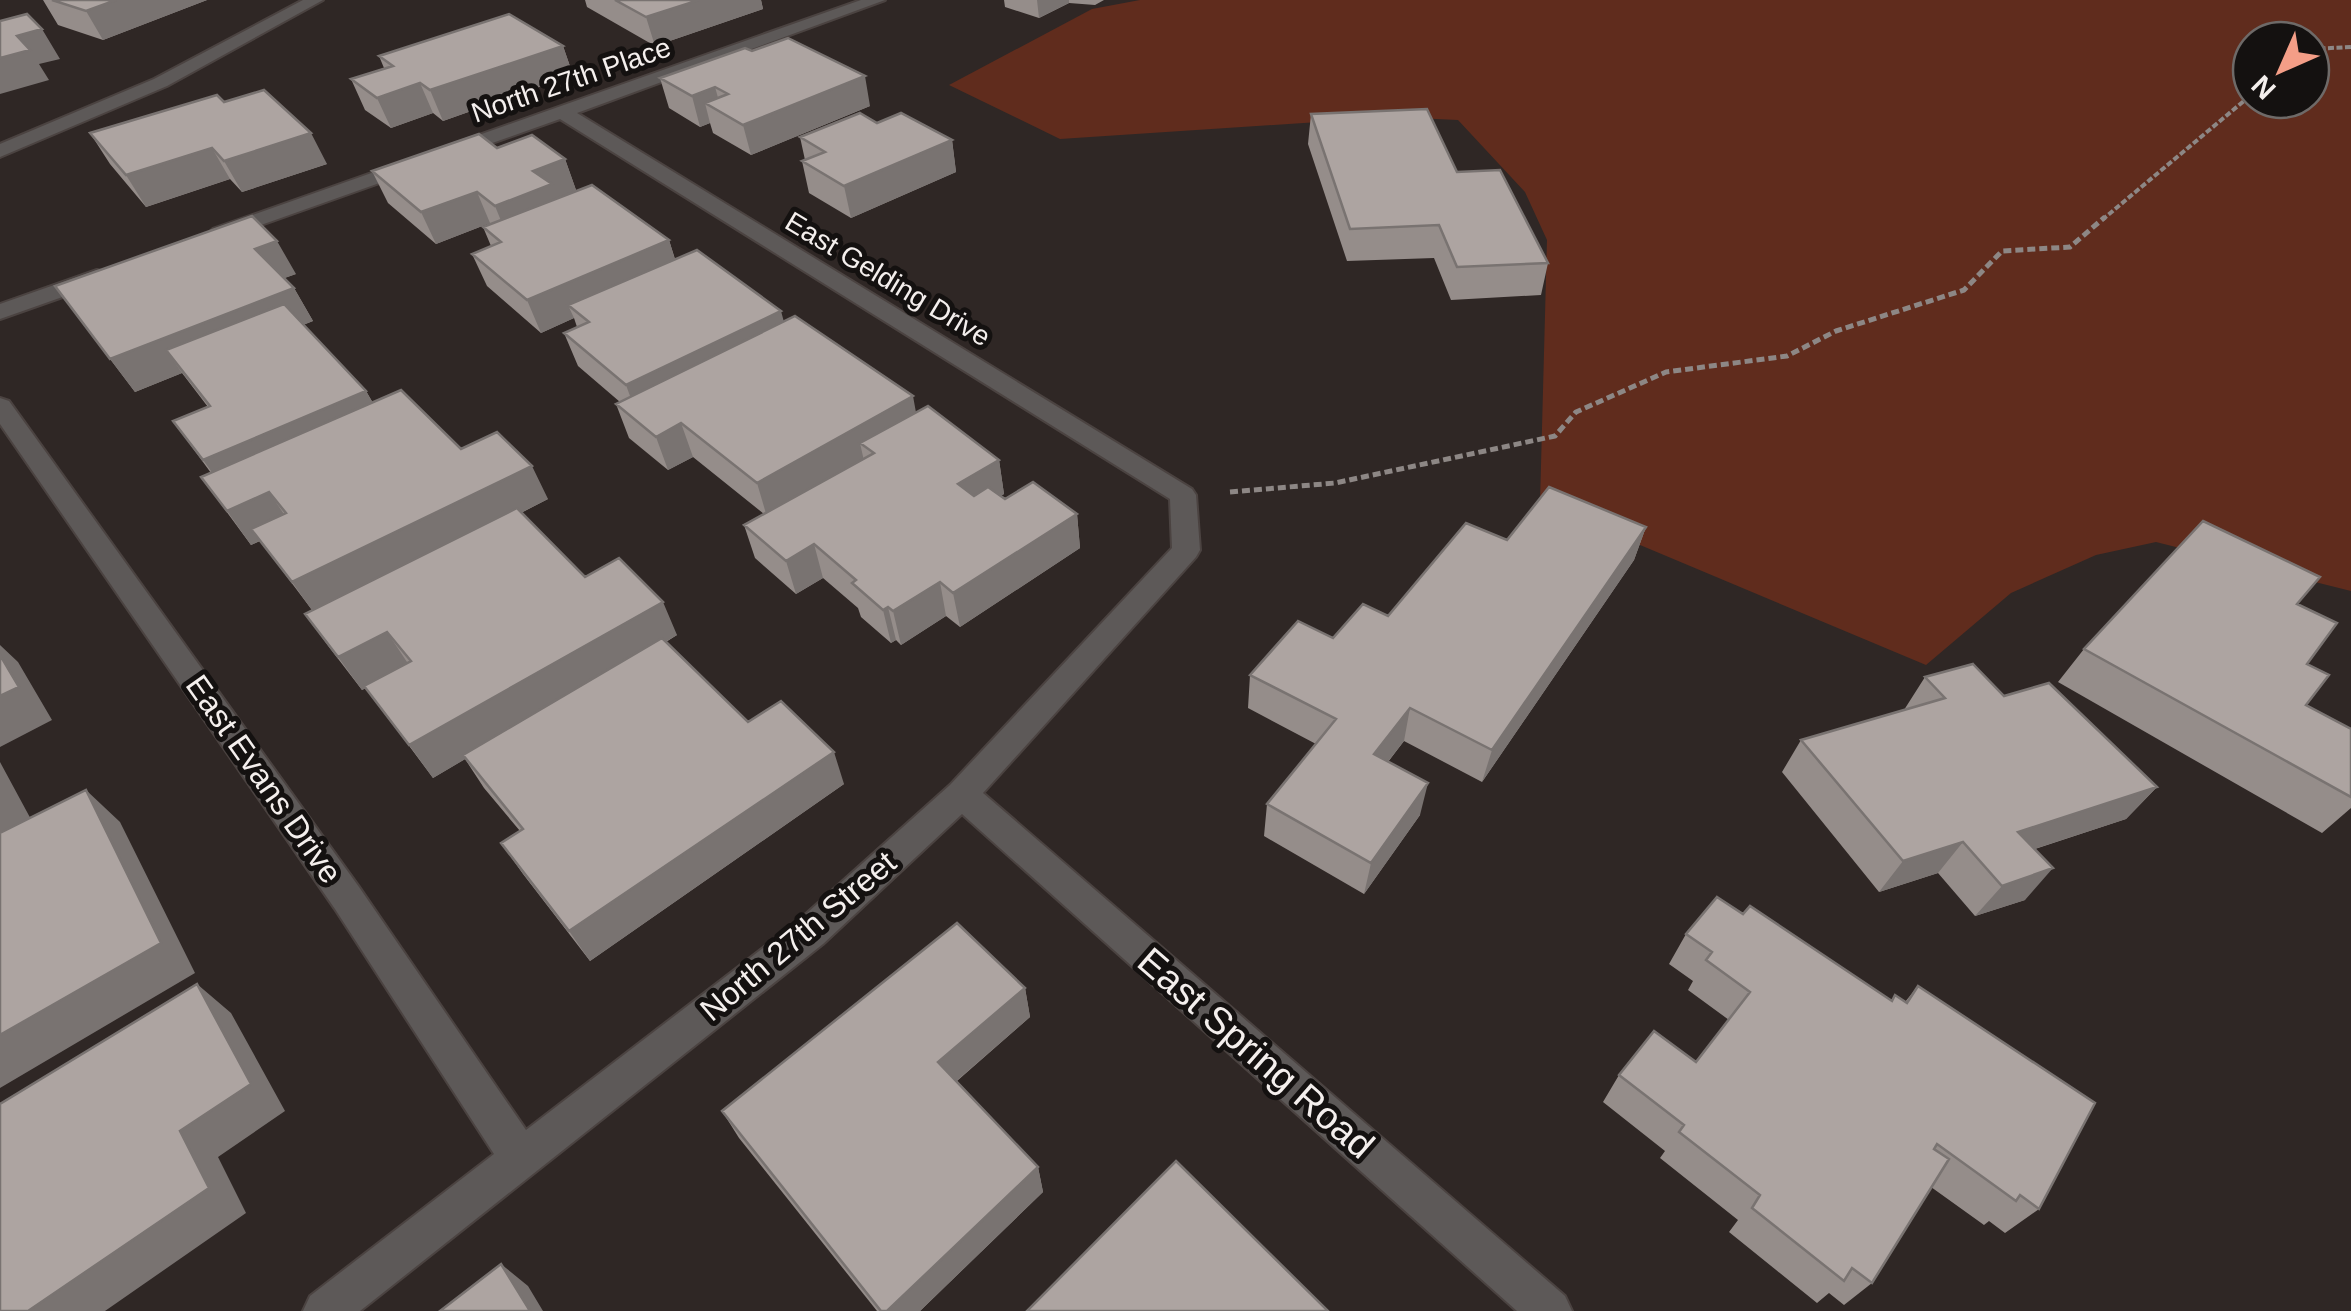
<svg xmlns="http://www.w3.org/2000/svg" width="2351" height="1311" font-family="Helvetica,sans-serif">
	<style>
		.green { fill: #602c1d; fill-rule: evenodd }
		.lines { fill: none; stroke-linecap: round; stroke-linejoin: round }
		.minor-casing { stroke: #4b4341; stroke-width: 4 }
		.path-far1 { stroke: #8d8785; stroke-width: 4; stroke-dasharray: 6 2.5; stroke-linecap: butt }
		.path { stroke: #8d8785; stroke-width: 5; stroke-dasharray: 8 4; stroke-linecap: butt }
		.minor { fill: #5d5958; fill-rule: evenodd }
		.wall { fill: #958d8a }
		.shaded-wall { fill: #797371 }
		.building { fill: #ada4a1; stroke: #797371; stroke-width: 2.5 }
		.labels { text-anchor: middle; dominant-baseline: central; stroke-width: 10; stroke-linejoin: round; paint-order: stroke }
		.far-street-label { font-size: 28px; fill: #f4efed; stroke: #141110 }
		.street-label { font-size: 32px; fill: #f4efed; stroke: #141110 }
		.near-street-label { font-size: 38px; fill: #f4efed; stroke: #141110 }
	</style>
	<rect width="100%" height="100%" fill="#2f2725"/>
	<path class="green" d="M1140,0H2351V591L2156,542L2096,555L2011,593L1926,665L1540,503L1547,240L1525,192L1458,120L1393,117L1060,139L949,85L1092,9ZM2251,40H2311V100H2251Z"/>
	<g class="lines">
		<g class="minor-casing">
			<path id="minor" d="M303,0H323L167,86L0,157V144L154,79Z
				M861,0H885L577,113L1192,489L1196,495L1200,550L1196,557L983,793L1565,1296L1572,1311H1517L962,814L823,944L360,1311H303L310,1296L494,1154L335,909L0,424V398L9,401L359,887L526,1130L797,922L950,785L1172,548L1170,499L560,119L227,237H213L209,233L213,229Z
				M97,270L105,272L108,277L105,282L0,319V304Z"/>
		</g>
		<path class="path-far1" d="M2311,49L2351,47
			M2102,220L2251,95"/>
		<path class="path" d="M1230,492L1335,483L1555,436L1576,412L1666,372L1787,356L1836,331L1964,290L2002,251L2070,247L2105,217"/>
		<use href="#minor" class="minor"/>
	</g>
	<path class="wall" d="M43,0H207L103,40L58,25Z
		M585,0H761L763,9L655,46L587,7Z
		M1004,0H1104L1095,5L1069,3L1039,18L1005,7Z
		M563,46L573,75L443,121L433,113L391,128L365,110L351,79L384,68L379,56Z
		M660,78L870,106L751,155L713,133L710,123L700,127L669,108Z
		M224,102L327,164L242,192L230,179L146,207L110,164L90,133Z
		M1311,114L1457,172L1548,263L1541,295L1451,300L1434,258L1347,261L1308,144Z
		M877,123L952,140L956,172L851,218L809,193L802,161L805,160L800,137Z
		M497,148L565,159L576,190L669,240L675,259L784,322L916,413L999,460L1004,494L1000,496L1005,499L1077,514L1080,548L960,627L946,616L901,645L896,640L891,643L861,617L858,608L823,578L796,594L755,558L744,525L764,514L693,457L668,470L629,438L616,404L620,402L578,366L564,333L577,327L574,318L541,333L487,286L472,254L491,246L483,227L490,223L436,244L388,203L372,171Z
		M296,274L284,278L294,288L313,321L303,325L366,391L373,403L461,449L548,499L521,513L585,577L677,635L666,642L748,722L844,784L590,961L523,874L501,843L520,831L484,788L465,759L433,778L366,688L362,690L329,647L305,614L312,610L260,541L251,545L201,477L211,473L173,421L208,407L182,373L135,392L55,286Z
		M1646,527L1634,560L1482,782L1404,741L1388,762L1420,815L1364,894L1264,836L1267,804L1316,744L1248,708L1250,675L1333,638L1388,616L1507,540Z
		M2297,604L2307,664L2306,705L2351,729V808L2322,833L2058,682L2084,649Z
		M1925,677L2004,696L2157,787L2126,819L2035,849L2025,900L1975,916L1938,873L1879,892L1782,772L1801,740L1904,710Z
		M1743,914L1891,1000L1905,1002L1918,986L2039,1209L2005,1233L1989,1221L1984,1225L1931,1187L1872,1283L1844,1305L1829,1293L1817,1303L1729,1232L1738,1220L1660,1158L1665,1151L1603,1102L1619,1075L1696,1062L1729,1020L1688,990L1693,981L1669,964L1686,934Z
		M1025,988L1030,1017L957,1081L1038,1167L1043,1192L920,1311H877L739,1138L722,1111Z"/>
	<path class="shaded-wall" d="M116,0H207L103,40L86,11Z
		M699,0H761L763,9L655,46L646,17Z
		M1037,0H1069V3L1039,18Z
		M42,29L60,59L39,64L49,80L0,94V58L17,36Z
		M563,46L573,75L443,121L430,90Z
		M865,76L870,106L751,155L743,125Z
		M420,83L433,113L391,128L377,98Z
		M715,87L722,112L705,103L710,123L700,127L692,96Z
		M311,133L327,164L242,192L224,161Z
		M952,140L956,172L851,218L844,186Z
		M212,148L230,179L146,207L126,175Z
		M565,159L576,190L508,238L495,206L533,171Z
		M477,192L490,223L436,244L421,212Z
		M669,240L679,273L568,305L574,318L541,333L527,300Z
		M277,241L296,274L274,282L255,249Z
		M294,288L313,321L184,372L166,350L182,373L135,392L110,359Z
		M781,311L790,344L638,418L626,385Z
		M366,391L385,424L227,493L203,460Z
		M913,396L919,429L874,453L860,443L864,461L767,517L757,483Z
		M681,423L693,457L668,470L656,437Z
		M999,460L1004,494L964,518L958,484Z
		M532,466L548,499L316,616L292,582Z
		M269,492L292,526L251,545L227,511Z
		M1077,514L1080,548L960,627L953,593Z
		M1646,527L1634,560L1482,782L1492,750Z
		M814,544L823,578L796,594L786,561Z
		M940,582L946,616L901,645L893,611Z
		M663,602L677,635L433,778L409,745Z
		M888,607L896,640L891,643L883,610Z
		M387,632L409,665L362,690L338,657Z
		M0,645L18,662L52,720L0,747Z
		M1410,708L1404,741L1368,787L1374,754Z
		M834,752L844,784L590,961L569,931Z
		M0,762L40,836L0,858Z
		M1428,783L1420,815L1364,894L1371,863Z
		M2157,787L2126,819L1992,863L2018,832Z
		M86,790L120,822L195,973L0,1088V1035Z
		M1963,842L1938,873L1879,892L1903,861Z
		M2053,868L2025,900L1975,916L2002,886Z
		M197,984L231,1013L285,1111L218,1157L246,1213L105,1311H28L180,1131Z
		M1025,988L1030,1017L947,1089L938,1062Z
		M1038,1167L1043,1192L920,1311H887Z
		M501,1264L528,1286L543,1311H530Z"/>
	<path class="building" d="M52,0H116L86,11Z
		M615,0H699L646,17Z
		M27,14L42,29L17,36L30,50L0,58V21Z
		M509,14L563,46L430,90L420,83L377,98L351,79L393,66L379,56Z
		M788,38L865,76L743,125L705,103L728,94L715,87L692,96L660,78L745,48L752,51Z
		M264,90L311,133L224,161L212,148L126,175L90,133L217,95L224,102Z
		M1427,109L1457,172L1500,170L1548,263L1457,267L1439,225L1350,229L1311,114Z
		M860,113L877,123L901,113L952,140L844,186L802,161L825,152L800,137Z
		M479,134L497,148L532,135L565,159L533,171L552,184L495,206L477,192L421,212L372,171Z
		M592,185L669,240L527,300L472,254L501,242L483,227Z
		M252,216L277,241L255,249L294,288L110,359L55,286Z
		M697,250L781,311L626,385L564,333L589,322L568,305Z
		M284,304L366,391L203,460L173,421L210,406L166,350Z
		M795,316L913,396L757,483L681,423L656,437L616,404Z
		M401,390L461,449L497,432L532,466L292,582L251,529L286,513L269,492L227,511L201,477Z
		M928,406L999,460L958,484L974,496L988,487L1005,499L1033,482L1077,514L953,593L940,582L893,611L888,607L883,610L852,583L856,580L814,544L786,561L744,525L874,453L860,443Z
		M1549,487L1646,527L1492,750L1410,708L1374,754L1428,783L1371,863L1267,804L1336,719L1250,675L1298,621L1333,638L1363,604L1388,616L1466,523L1507,540Z
		M517,508L585,577L619,558L663,602L409,745L364,686L411,661L387,632L338,657L305,614Z
		M2203,521L2320,577L2297,604L2337,623L2307,664L2329,675L2306,705L2351,729V797L2084,649Z
		M662,638L748,722L781,701L834,752L569,931L501,843L523,829L463,755Z
		M0,655L19,687L0,696Z
		M1973,664L2004,696L2049,683L2157,787L2018,832L2053,868L2002,886L1963,842L1903,861L1801,740L1945,698L1925,677Z
		M86,790L161,943L0,1035V833Z
		M1717,897L1743,914L1750,906L1892,1001L1895,995L1907,1003L1918,986L2095,1103L2039,1209L2020,1195L2016,1201L1937,1144L1934,1149L1949,1159L1872,1283L1852,1268L1844,1281L1752,1208L1760,1195L1679,1132L1684,1125L1619,1075L1654,1031L1696,1062L1750,992L1706,960L1712,952L1686,934Z
		M957,923L1025,988L938,1062L1038,1167L887,1311H881L722,1111Z
		M197,984L251,1084L180,1131L209,1188L28,1311H0V1104Z
		M1176,1161L1328,1311H1027Z
		M501,1264L530,1311H440Z"/>
	<g class="labels">
		<g class="far-street-label">
			<text transform="translate(571 80) rotate(-19)">North 27th Place</text>
			<text transform="translate(888 279) rotate(31)">East Gelding Drive</text>
		</g>
		<g class="street-label">
			<text transform="translate(264 779) rotate(55)">East Evans Drive</text>
			<text transform="translate(798 936) rotate(-40)">North 27th Street</text>
		</g>
		<g class="near-street-label">
			<text transform="translate(1256 1053) rotate(41)">East Spring Road</text>
		</g>
	</g>
	<g transform="translate(2281 70) rotate(225)"><circle r="48" fill="#141110" stroke="#6e6a68" stroke-width="2.5"/>
	<path d="M0-8L18 38L0 25L-18 38Z" fill="#f49e87"/>
	<text y="-15" font-size="28" font-weight="bold" text-anchor="middle" fill="#f4efed">N</text>
	</g>
</svg>
